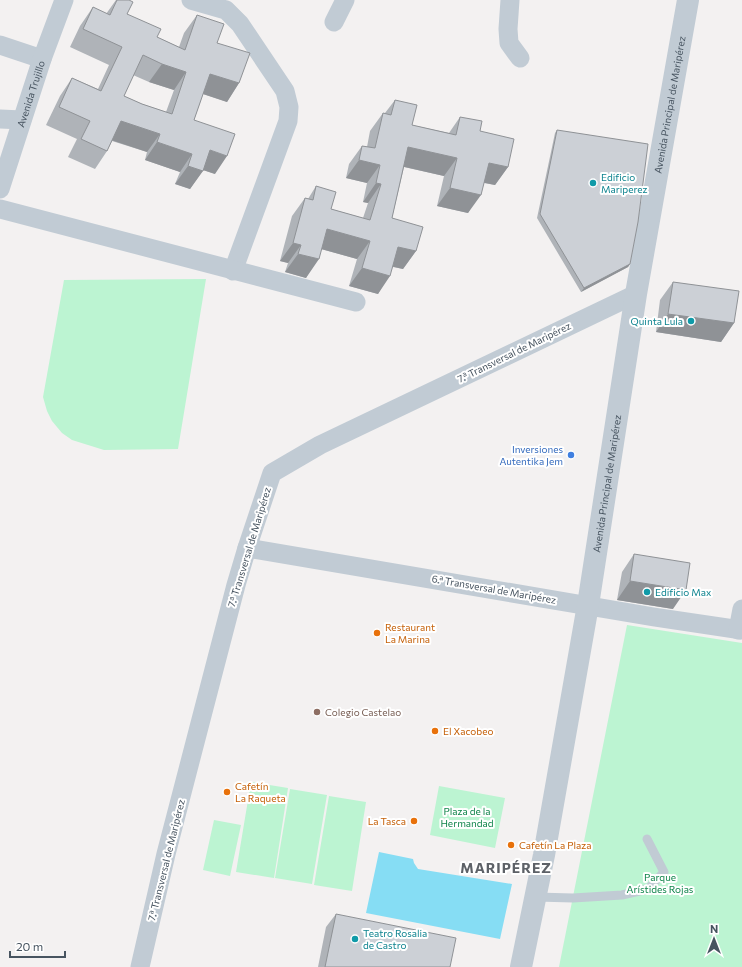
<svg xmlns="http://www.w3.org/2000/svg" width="742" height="967" font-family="Commissioner,sans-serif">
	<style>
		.green { fill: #bcf4d2 }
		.water { fill: #86ddf4 }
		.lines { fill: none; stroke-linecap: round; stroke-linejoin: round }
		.service { stroke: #c1cbd4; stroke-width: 9 }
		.minor { stroke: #c1cbd4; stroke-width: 19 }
		.tertiary { stroke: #c1cbd4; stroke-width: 22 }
		.wall { fill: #afb3b8; fill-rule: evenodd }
		.shaded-wall { fill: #8f9296 }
		.building { fill: #ccd0d6; stroke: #8f9296; fill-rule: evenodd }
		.culture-dot { fill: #0f9aa8; stroke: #fff; stroke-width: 1.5 }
		.shop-dot { fill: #3f7fe0; stroke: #fff; stroke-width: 1.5 }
		.food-dot { fill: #e8710a; stroke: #fff; stroke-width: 1.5 }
		.education-dot { fill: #8d6e63; stroke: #fff; stroke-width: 1.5 }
		.labels { text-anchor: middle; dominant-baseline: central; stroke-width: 4; stroke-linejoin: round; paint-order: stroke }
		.street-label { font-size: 10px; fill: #475460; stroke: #fff }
		.culture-label { font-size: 10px; fill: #0d838f; stroke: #fff; text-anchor: start }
		.shop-label { font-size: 10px; fill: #366cbe; stroke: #fff; text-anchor: end }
		.food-label { font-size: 10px; fill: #c56008; stroke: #fff; text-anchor: start }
		.education-label { font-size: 10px; fill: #785e54; stroke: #fff; text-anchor: start }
		.park-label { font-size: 10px; fill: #0f844a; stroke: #fff }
		.district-label { font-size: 14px; font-weight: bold; letter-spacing: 1px; fill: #5d6167; stroke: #fff }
	</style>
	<rect width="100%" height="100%" fill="#f3f1f1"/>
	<path class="green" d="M206,279L178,449L104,450L72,440L62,433L52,421L47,411L43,397L64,280Z
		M627,625L742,643V967H559Z
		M251,782L288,788L274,878L236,872Z
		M439,786L505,798L495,848L430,835Z
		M290,789L327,795L312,884L275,878Z
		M329,796L366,802L352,891L314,885Z
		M214,820L241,825L230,876L203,870Z"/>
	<path class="water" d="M379,852L413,859L414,863L418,869L512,884L500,939L366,913Z"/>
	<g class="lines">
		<path class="service" d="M536,897L573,898L622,895L648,889L664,872L647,839"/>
		<g class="minor">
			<path d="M191,0L226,10L240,24L285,91L289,107L288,121L233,271"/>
			<path d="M510,0L508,29L509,43L520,58"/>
			<path d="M334,22L345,0"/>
			<path d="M0,45L42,59"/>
			<path d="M0,119L22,120"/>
			<path id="s1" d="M0,189L42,59L64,0"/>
			<path d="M0,209L356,302"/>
			<path d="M247,548L654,617L742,630"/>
			<path d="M738,630L742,609"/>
			<path d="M140,967L166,854L236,585L247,548L272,473L320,445L636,294"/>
		</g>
		<path class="tertiary" id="s2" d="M521,967L544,855L588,605L636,294L688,0"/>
	</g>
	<path class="wall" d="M116,0H129L127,14L157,37L179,47L184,33L197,15L217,43L239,83L227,102L203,94L194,120L215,174L203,170L190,189L175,184L180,172L145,160L147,152L112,141L107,151L95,169L68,157L77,139L46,125L60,96L72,78L98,89L109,65L70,47L80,26L93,7L106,14ZM133,75L149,82L174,90L166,112L142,104L124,96Z
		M395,100L412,125L449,133L460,117L480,131L508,167L495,185L484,183L468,213L437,206L444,176L404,167L392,218L416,251L403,269L393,267L378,294L349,286L357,259L321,249L306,278L285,272L288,263L280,261L292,216L305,198L308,199L316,186L331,209L363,218L368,203L363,202L367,183L346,178L349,164L362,146L367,147L370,131L383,113H385Z
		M557,130L630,264L628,267L581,292L537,218L555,133Z
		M673,282L734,323L721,342L656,332L660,300Z
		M634,554L673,609L617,600L622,572Z
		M336,914L450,967H318L326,927Z"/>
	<path class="shaded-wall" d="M162,64L186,72L174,90L149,82Z
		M210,74L239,83L227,102L197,92Z
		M121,121L160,134L147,152L108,139Z
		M157,142L192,154L180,172L145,160Z
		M408,147L457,158L444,176L396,165Z
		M210,150L227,156L215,174L197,168Z
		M359,160L380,165L367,183L346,178Z
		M489,163L508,167L495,185L476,181Z
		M188,166L203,171L190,189L175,184Z
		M376,183L381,184L368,203L363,202Z
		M450,188L481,195L468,213L437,206Z
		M327,229L370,241L357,259L314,247Z
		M293,243L301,245L288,263L280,261Z
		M398,247L416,251L403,269L386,265Z
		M298,254L319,259L306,278L285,272Z
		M630,264L628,267L581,292L584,288Z
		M362,268L390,276L378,294L349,286Z
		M668,314L734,323L721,342L656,332Z
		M630,581L686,590L673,609L617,600Z"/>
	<path class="building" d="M117,0H129L133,2L127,14L161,29L157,37L185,50L197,15L224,24L217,43L250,53L239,83L210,74L194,120L235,134L227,156L210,150L203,171L188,166L192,154L157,142L160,134L121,121L107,151L81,139L90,121L59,107L72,78L101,91L122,47L83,29L93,7L110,15ZM143,55L162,64L186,72L172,114L142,104L124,96Z
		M395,100L417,105L412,125L456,135L460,117L482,121L480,131L514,139L508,167L489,163L481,195L450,188L457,158L408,147L392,218L423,227L416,251L398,247L390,276L362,268L370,241L327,229L319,259L298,254L301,245L293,243L305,198L313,200L316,186L336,192L331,209L370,220L381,184L376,183L380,165L359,160L362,146L375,148L383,113L391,115Z
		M557,130L648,144L638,222L630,264L584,288L540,214Z
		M673,282L739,291L734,323L668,314Z
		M634,554L690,563L686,590L630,581Z
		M336,914L456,938L450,967H325Z"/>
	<g class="culture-dot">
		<circle cx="593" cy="183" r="4"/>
		<circle cx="691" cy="321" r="4"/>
		<circle cx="647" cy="592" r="4"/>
		<circle cx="355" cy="939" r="4"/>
	</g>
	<circle class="shop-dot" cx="571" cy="455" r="4"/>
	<g class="food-dot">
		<circle cx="377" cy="633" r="4"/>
		<circle cx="435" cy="731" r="4"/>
		<circle cx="227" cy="792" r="4"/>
		<circle cx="414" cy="821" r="4"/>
		<circle cx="511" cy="845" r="4"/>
	</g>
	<circle class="education-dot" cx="317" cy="712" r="4"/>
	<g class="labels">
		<g class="street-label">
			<text stroke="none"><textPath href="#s1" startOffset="100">Avenida Trujillo</textPath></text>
			<text stroke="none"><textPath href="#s2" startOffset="875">Avenida Principal de Maripérez</textPath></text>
			<text transform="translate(514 352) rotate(-26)">7.ª Transversal de Maripérez</text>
			<text stroke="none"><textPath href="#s2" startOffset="491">Avenida Principal de Maripérez</textPath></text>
			<text transform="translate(249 547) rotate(-73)">7.ª Transversal de Maripérez</text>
			<text transform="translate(494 589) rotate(10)">6.ª Transversal de Maripérez</text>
			<text transform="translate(166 860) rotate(-76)">7.ª Transversal de Maripérez</text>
		</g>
		<g class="culture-label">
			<text x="601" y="177">Edificio<tspan x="601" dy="12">Mariperez</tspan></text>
			<text x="683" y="321" text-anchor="end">Quinta Lula</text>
			<text x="655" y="592">Edificio Max</text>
			<text x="363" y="933">Teatro Rosalia<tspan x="363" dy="12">de Castro</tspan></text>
		</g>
		<g class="shop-label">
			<text x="563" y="449">Inversiones<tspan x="563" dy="12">Autentika Jem</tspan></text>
		</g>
		<g class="food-label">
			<text x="385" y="627">Restaurant<tspan x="385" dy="12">La Marina</tspan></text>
			<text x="443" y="731">El Xacobeo</text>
			<text x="235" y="786">Cafetín<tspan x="235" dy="12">La Raqueta</tspan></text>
			<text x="406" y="821" text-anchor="end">La Tasca</text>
			<text x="519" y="845">Cafetín La Plaza</text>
		</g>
		<g class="education-label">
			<text x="325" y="712">Colegio Castelao</text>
		</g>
		<g class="park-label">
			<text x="467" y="811">Plaza de la<tspan x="467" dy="12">Hermandad</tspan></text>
			<text x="660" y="877">Parque<tspan x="660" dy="12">Arístides Rojas</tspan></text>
		</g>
		<g class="district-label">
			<text x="506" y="867">MARIPÉREZ</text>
		</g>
	</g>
	<g transform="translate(714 939)" stroke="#ffffff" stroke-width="3" paint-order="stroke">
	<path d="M0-3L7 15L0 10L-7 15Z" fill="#475460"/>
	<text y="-6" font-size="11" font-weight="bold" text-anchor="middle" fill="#475460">N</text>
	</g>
	<path d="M10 951v6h55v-6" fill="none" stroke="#475460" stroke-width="2"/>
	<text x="16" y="951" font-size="12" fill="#475460" stroke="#ffffff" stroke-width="3" paint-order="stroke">20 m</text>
</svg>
